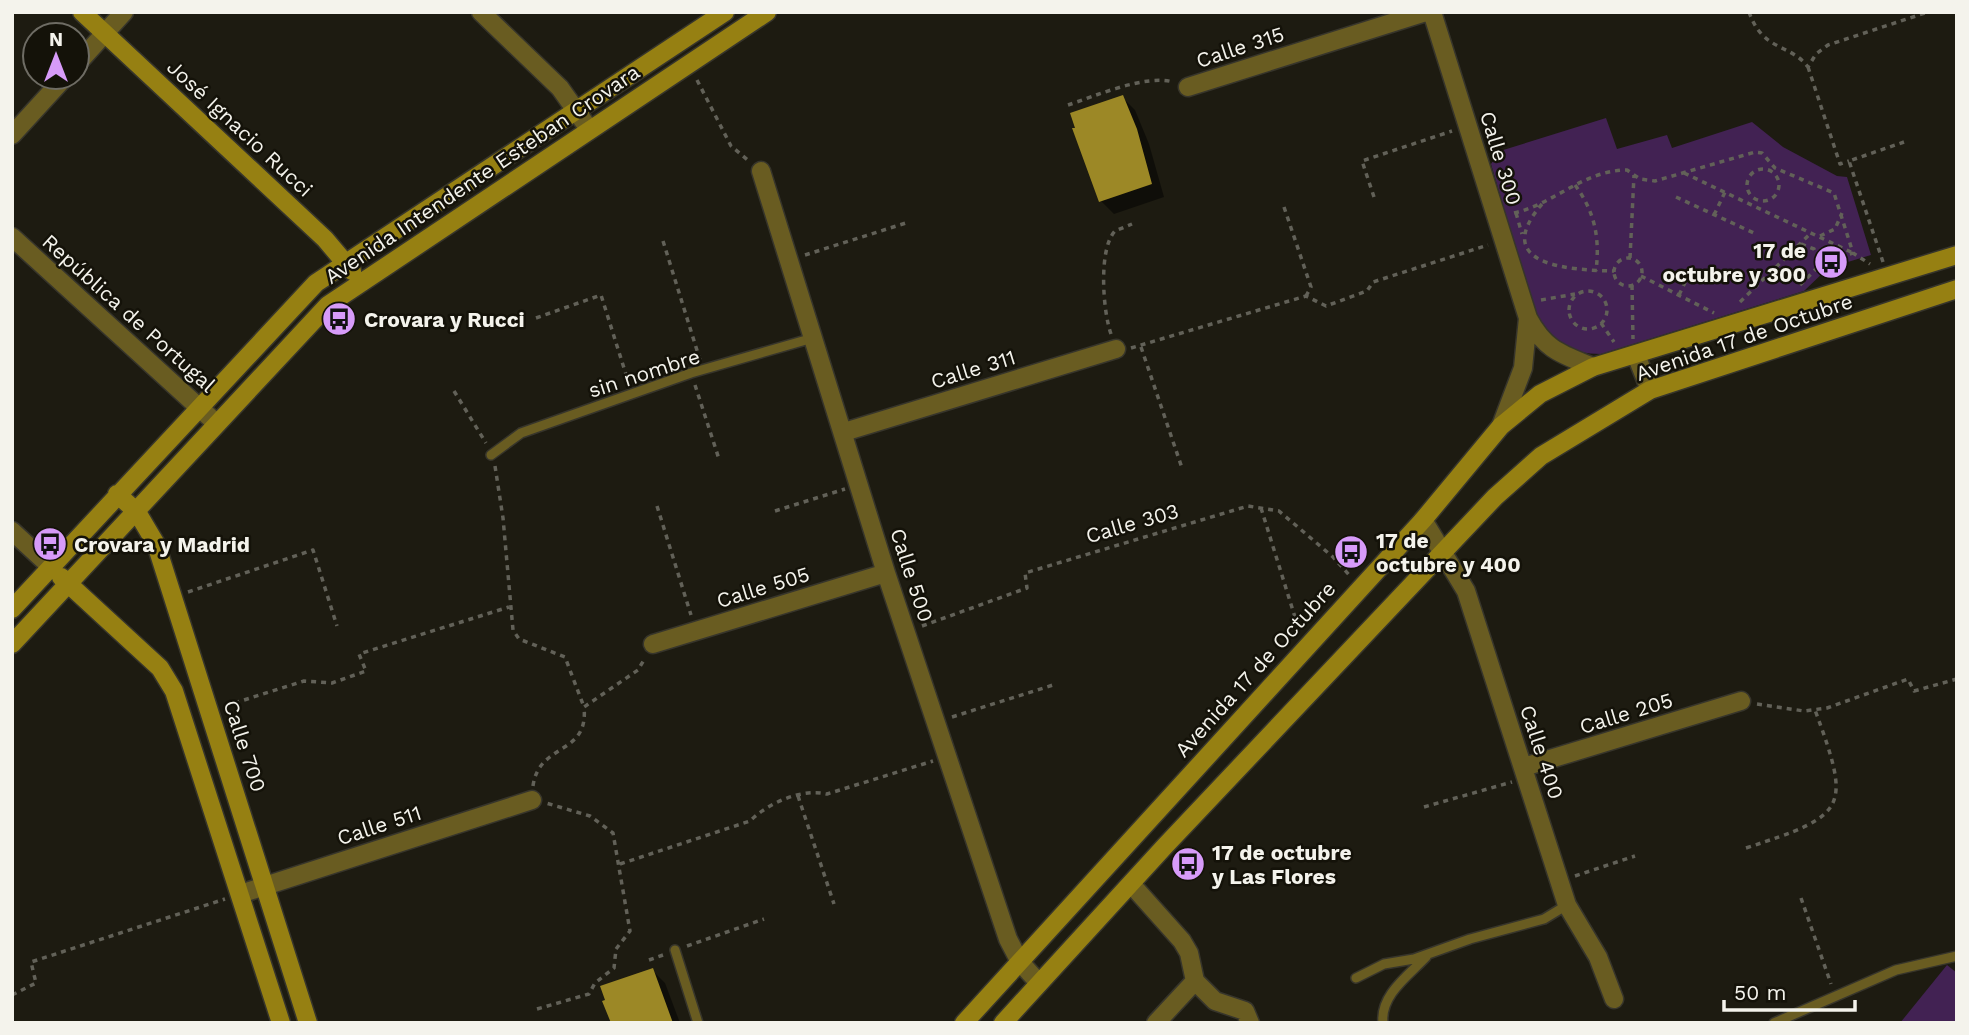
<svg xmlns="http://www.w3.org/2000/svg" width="1969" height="1035" font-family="'Work Sans',sans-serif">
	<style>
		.green { fill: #422253 }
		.shadow { fill: #0007 }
		.building { fill: #9c8826 }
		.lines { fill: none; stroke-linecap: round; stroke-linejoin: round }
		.lane-casing { stroke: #37352b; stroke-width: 12 }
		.street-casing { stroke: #37352b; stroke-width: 21 }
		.secondary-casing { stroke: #37352b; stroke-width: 21 }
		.path { stroke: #626158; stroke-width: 3.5; stroke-dasharray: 5 5; stroke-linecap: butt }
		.lane { stroke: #695c21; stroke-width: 9 }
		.street { stroke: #695c21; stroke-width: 18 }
		.secondary { stroke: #968012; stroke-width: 18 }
		.labels { text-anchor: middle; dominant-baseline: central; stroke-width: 5; stroke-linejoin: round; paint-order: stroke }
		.street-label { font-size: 21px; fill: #f4f3ec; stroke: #141209 }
		.poi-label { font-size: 21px; font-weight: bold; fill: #f4f3ec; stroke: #141209; text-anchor: start }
	</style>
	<rect width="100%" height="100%" fill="#1d1b11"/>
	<path class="green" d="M1606,118L1617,149L1667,135L1672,148L1752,122L1783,147L1837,176L1847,177L1871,255L1828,268L1804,291L1601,354C1571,354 1554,342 1536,319L1491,164L1500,151Z
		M1947,965L1957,973V1023H1900Z"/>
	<path class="shadow" d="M1122,97L1135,110L1149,144L1164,197L1114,214L1101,201L1073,114Z
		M652,970L665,983L680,1023H614Z"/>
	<path class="building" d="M1123,95L1137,129L1152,184L1099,202L1072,128H1075L1070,113Z
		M653,968L673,1023H611L602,1001L605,1000L600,986Z"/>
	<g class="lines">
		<g class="lane-casing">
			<path id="lane" d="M491,455L521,433L691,373L813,338
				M675,950L698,1023
				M1356,978L1384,964L1414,959L1470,939L1544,919L1567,905
				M1383,1023C1380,995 1408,976 1426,957
				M1774,1023L1896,970L1957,956"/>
		</g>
		<g class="street-casing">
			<path id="street" d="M481,12L560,88L589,129
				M1432,12L1528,318C1545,350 1561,354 1593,367
				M77,64L124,12
				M1188,87L1426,12
				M12,135L65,77
				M761,171L886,573L1008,939L1020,962L1039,983
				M12,237L216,423
				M1636,355L1650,390
				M1501,426L1523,368L1528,318
				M844,432L1116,349
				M1423,520L1466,591L1567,905L1598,957L1614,999
				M12,531L51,567
				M653,644L886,573
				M1524,767L1741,701
				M1132,885L1182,941L1189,953L1195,981L1156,1023
				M240,894L532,800
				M1195,981L1215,1001L1245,1011L1250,1023"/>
		</g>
		<g class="secondary-casing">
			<path id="secondary" d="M82,12L325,239L352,271
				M117,494L137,512L156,544L308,1023
				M61,577L160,668L174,691L281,1023
				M12,609L316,283L725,12
				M12,644L328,305L767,12
				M964,1023L1423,520L1501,426L1540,394L1593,367L1957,255
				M1003,1023L1165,846L1495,497L1541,456L1650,390L1957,289"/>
		</g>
		<path class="path" d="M1749,12C1763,52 1790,43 1808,67L1816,54L1828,45L1928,12
			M1808,67L1840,164L1849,161
			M697,80L731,146L749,161
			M1068,105C1095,96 1146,74 1173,82
			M1747 185a16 16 0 1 1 32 0a16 16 0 1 1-32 0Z
			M1684,173L1851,252
			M1575,185C1595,212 1600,238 1596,271
			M1374,197L1362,161L1452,131
			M1676,197L1756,234
			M1542,204C1489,266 1570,270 1614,271
			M1284,207L1311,287L1306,296
			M1514,213C1554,204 1584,170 1627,170L1640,179L1655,181L1755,152L1762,153L1775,168L1834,193L1853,253L1870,264
			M1516,213L1522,234
			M1714,215L1725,192
			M1820,236L1835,229L1842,213
			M663,241L700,360
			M1801,244L1814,249L1821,264
			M805,255L909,222
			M1630,258L1634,175
			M1614 272a14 14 0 1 1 28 0a14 14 0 1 1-28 0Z
			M1883,262L1849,161L1904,142
			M1641,276L1714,313
			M1632,285L1633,339
			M1800,285L1821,264L1853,253
			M1569 310a19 19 0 1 1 38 0a19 19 0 1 1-38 0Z
			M1679,295L1691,270
			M1541,300L1575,294
			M1740,302L1811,233
			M536,318L601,295L629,384
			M1601,323L1614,342
			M1111,334C1103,312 1098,249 1115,231L1132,224
			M1141,347L1182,468
			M1131,348L1306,296L1326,306L1367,291L1373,282L1488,245
			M695,385L719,459
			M454,391L486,443
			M495,466L503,518L513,630L519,639L565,657L584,707
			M657,506L691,615
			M1261,508L1299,630
			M775,511L845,489
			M188,592L313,550L337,626
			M922,626L1027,588L1025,573L1248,506L1279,511L1333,557L1351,577
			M1757,704L1804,711L1827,708L1908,679L1914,691L1957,679
			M225,706L304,681L332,683L366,671L359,654L509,607
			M952,717L1053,685
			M533,786C539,742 589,756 584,707L638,670L645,658
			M798,796L834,904
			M1424,807L1512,782
			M1746,848C1847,815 1852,810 1815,710
			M620,864L750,821C768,803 802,788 827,794L933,761
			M1575,876L1635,856
			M1801,898L1831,984
			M687,946L764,919
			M649,960L663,955
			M12,995L36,983L31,962L225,899
			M537,1009L589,994L595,983L614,968L616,949L630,931L613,833L590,816L546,803"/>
		<use href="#lane" class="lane"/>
		<use href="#street" class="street"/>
		<use href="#secondary" class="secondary"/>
	</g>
	<defs>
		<g id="bus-disc" transform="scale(1.75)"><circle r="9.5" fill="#d79bf9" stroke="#141209"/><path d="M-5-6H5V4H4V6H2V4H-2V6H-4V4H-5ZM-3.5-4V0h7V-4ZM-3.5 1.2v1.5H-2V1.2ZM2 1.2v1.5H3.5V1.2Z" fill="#111"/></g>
	</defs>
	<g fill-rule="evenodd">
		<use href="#bus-disc" x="1831" y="262"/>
		<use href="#bus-disc" x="339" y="319"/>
		<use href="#bus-disc" x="50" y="544"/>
		<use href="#bus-disc" x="1351" y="552"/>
		<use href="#bus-disc" x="1188" y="864"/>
	</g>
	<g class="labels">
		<g class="street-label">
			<text transform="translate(1240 47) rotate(-18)">Calle 315</text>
			<text transform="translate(240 128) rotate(43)">José Ignacio Rucci</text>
			<text transform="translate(1501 158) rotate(73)">Calle 300</text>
			<text transform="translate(482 174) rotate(-34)">Avenida Intendente Esteban Crovara</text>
			<text transform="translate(129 313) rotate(42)">República de Portugal</text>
			<text transform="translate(1744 337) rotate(-19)">Avenida 17 de Octubre</text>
			<text transform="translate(973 369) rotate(-17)">Calle 311</text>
			<text transform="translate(644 373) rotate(-18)">sin nombre</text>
			<text transform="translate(1132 523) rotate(-16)">Calle 303</text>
			<text transform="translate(912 575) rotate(72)">Calle 500</text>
			<text transform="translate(763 587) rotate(-17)">Calle 505</text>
			<text transform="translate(1255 669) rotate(-48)">Avenida 17 de Octubre</text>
			<text transform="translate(1626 713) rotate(-17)">Calle 205</text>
			<text transform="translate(245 746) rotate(72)">Calle 700</text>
			<text transform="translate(1542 752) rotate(72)">Calle 400</text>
			<text transform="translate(379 825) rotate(-18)">Calle 511</text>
		</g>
		<g class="poi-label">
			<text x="1806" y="250" text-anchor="end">17 de<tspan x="1806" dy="24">octubre y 300</tspan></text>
			<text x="364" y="319">Crovara y Rucci</text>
			<text x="1376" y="540">17 de<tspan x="1376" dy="24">octubre y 400</tspan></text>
			<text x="74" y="544">Crovara y Madrid</text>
			<text x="1212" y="852">17 de octubre<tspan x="1212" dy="24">y Las Flores</tspan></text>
		</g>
	</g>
	<rect width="1969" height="1035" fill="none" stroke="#f4f3ec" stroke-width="28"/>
	<g transform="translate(56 56)"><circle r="33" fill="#141209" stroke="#6e6c64" stroke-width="2"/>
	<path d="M0-5L12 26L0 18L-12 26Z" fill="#d79bf9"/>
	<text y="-10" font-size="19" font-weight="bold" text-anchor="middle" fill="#f4f3ec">N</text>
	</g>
	<path d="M1724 1000v10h131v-10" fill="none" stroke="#f4f3ec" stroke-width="3.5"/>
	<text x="1734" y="1000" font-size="21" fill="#f4f3ec" stroke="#141209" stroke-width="5" paint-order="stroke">50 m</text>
</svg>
